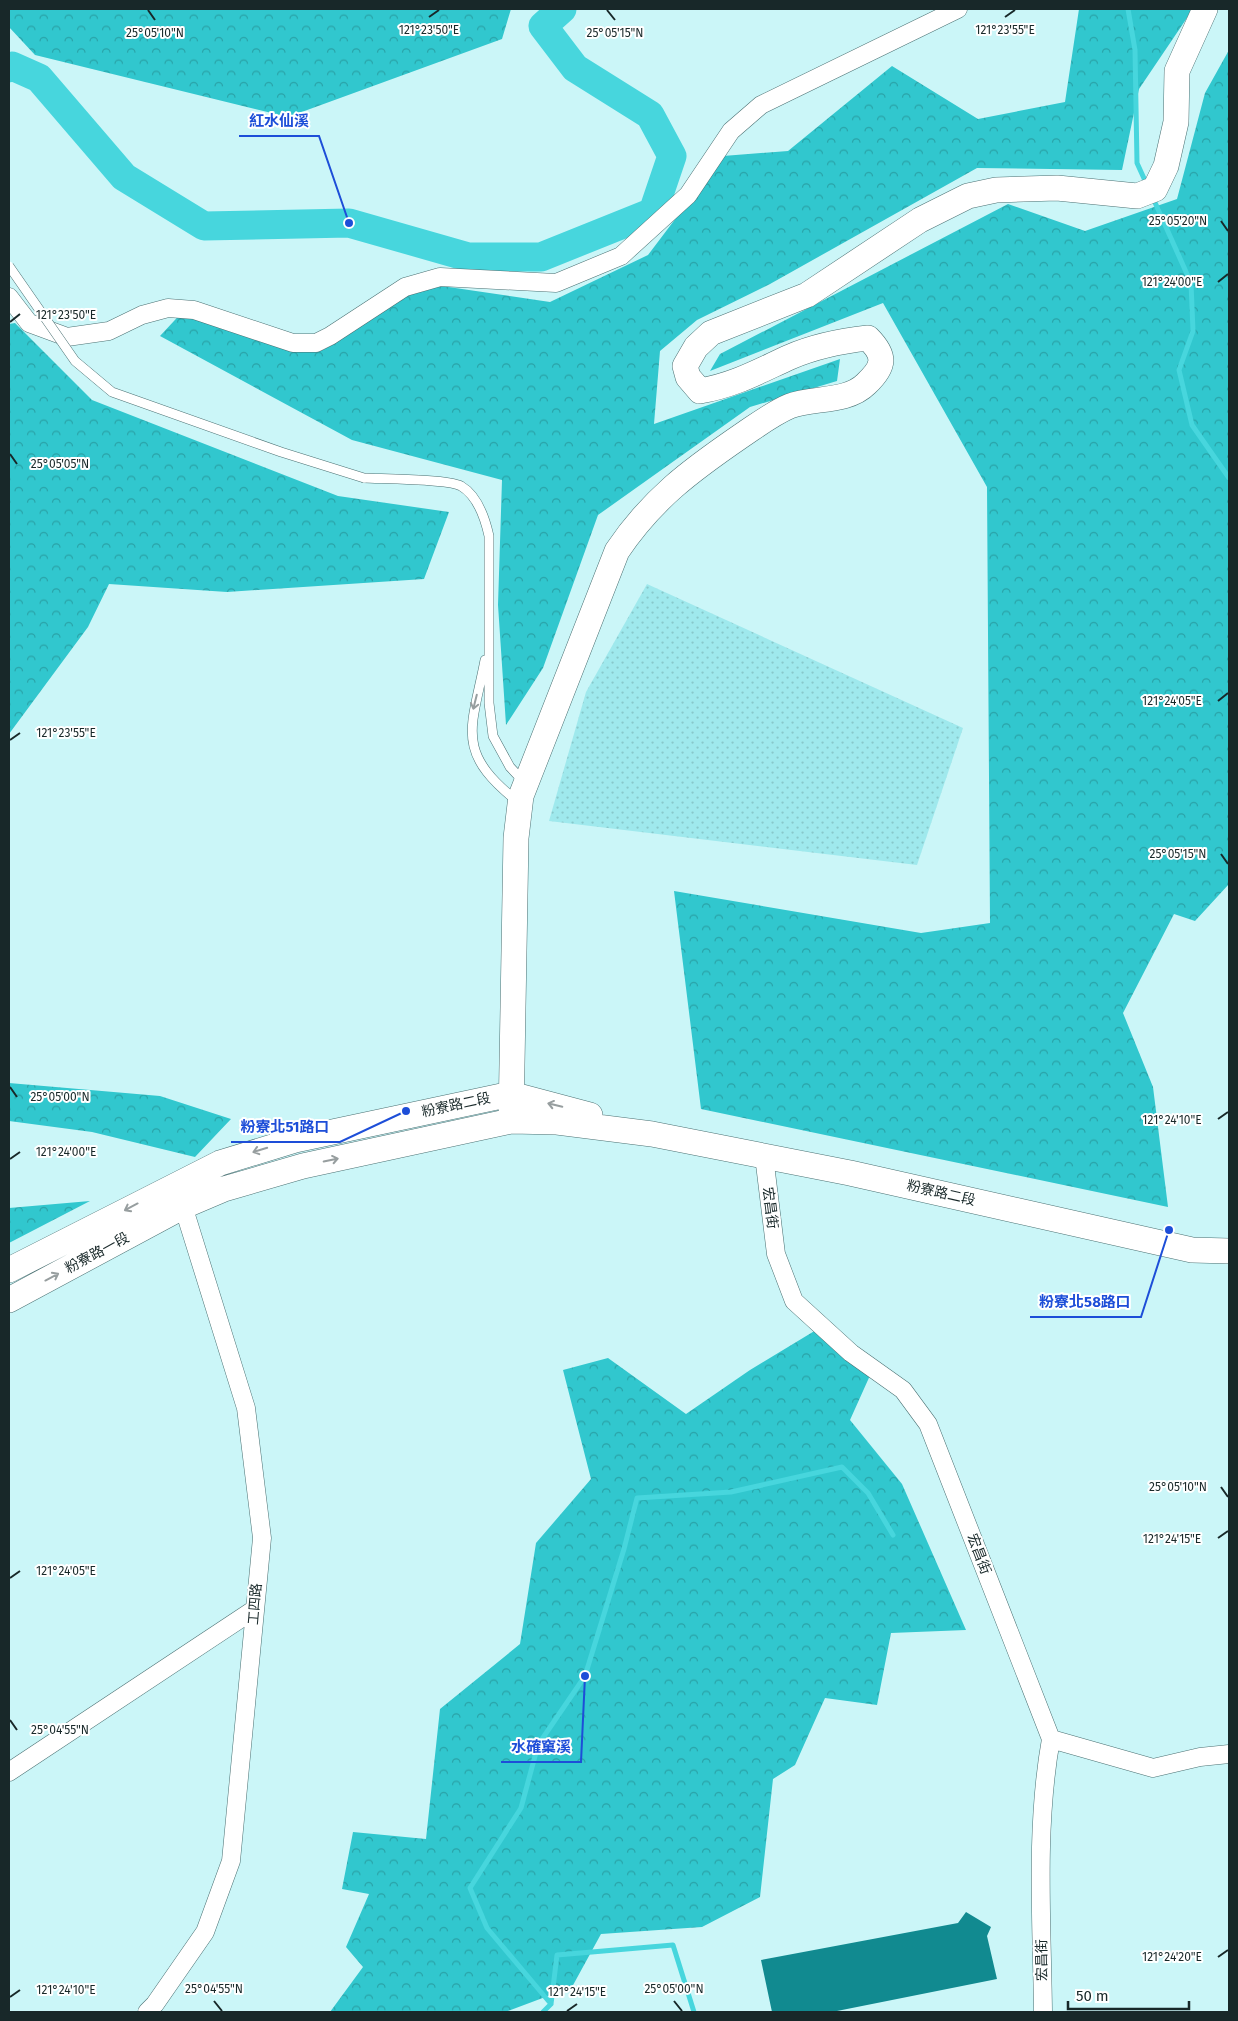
<svg xmlns="http://www.w3.org/2000/svg" width="1238" height="2021" font-family="'Fira Sans','Noto Sans TC',sans-serif">
	<style>
		.grass { fill: url(#grass-dots) }
		.forest { fill: url(#forest-crowns) }
		.lines { fill: none; stroke-linecap: round; stroke-linejoin: round }
		.stream { stroke: #47d6dd; stroke-width: 5 }
		.river { stroke: #47d6dd; stroke-width: 29 }
		.building { fill: #118a90 }
		.lane-casing { stroke: #4b7173; stroke-width: 10 }
		.street-casing { stroke: #4b7173; stroke-width: 19 }
		.secondary-casing { stroke: #4b7173; stroke-width: 26 }
		.lane { stroke: #fff; stroke-width: 9 }
		.street { stroke: #fff; stroke-width: 18 }
		.secondary { stroke: #fff; stroke-width: 25 }
		.lane-bridge-casing { stroke: #4b7173; stroke-width: 10; stroke-linecap: butt }
		.lane-bridge { stroke: #fff; stroke-width: 9 }
		.oneway { stroke: #979e9f }
		.ticks { fill: none; stroke: #182829; stroke-width: 2 }
		.labels { text-anchor: middle; dominant-baseline: central; stroke-width: 4; stroke-linejoin: round; paint-order: stroke }
		.street-label { font-size: 14px; fill: #182829; stroke: #fff }
		.ticks-label { font-size: 12px; text-anchor: middle; fill: #182829; stroke: #fff; stroke-width: 4; stroke-linejoin: round; paint-order: stroke }
		.leader { fill: none; stroke: #1d4ed8; stroke-width: 2 }
		.callout-dot { fill: #1d4ed8; stroke: #fff; stroke-width: 2 }
		.callout-label { font-size: 15px; text-anchor: middle; font-weight: bold; fill: #1d4ed8; stroke: #fff; stroke-width: 4; stroke-linejoin: round; paint-order: stroke }
	</style>
	<defs>
		<pattern id="grass-dots" width="8" height="8" patternUnits="userSpaceOnUse" patternTransform="scale(1.25)"><rect width="8" height="8" fill="#9fe9ed"/><path d="M2 2h.1M6 6h.1" fill="none" stroke="#88c8cb" stroke-width="1.8" stroke-linecap="round"/></pattern>
		<pattern id="forest-crowns" width="20" height="18" patternUnits="userSpaceOnUse" patternTransform="scale(1.25)"><rect width="20" height="18" fill="#31c7ce"/><path d="M2 6a3 3 0 1 1 6 0M12 15a3 3 0 1 1 6 0" fill="none" stroke="#29a2a7"/></pattern>
	</defs>
	<rect width="100%" height="100%" fill="#cbf6f8"/>
	<path class="grass" d="M647,584L963,728L917,865L549,821L586,692Z"/>
	<path class="forest" d="M9,9H511L502,39L288,117L35,55L9,27Z
		M1079,9H1193L1139,89L1122,170L977,168L770,284L697,320L660,351L654,424L840,359L837,381L750,407L598,515L543,668L506,725L498,605L502,480L352,440L160,336L187,307L295,351L323,350L421,283L550,302L648,255L723,156L788,151L892,66L978,119L1065,102Z
		M1229,50V884L1195,921L1174,914L1123,1013L1153,1087L1168,1207L701,1109L674,891L921,933L990,923L987,487L883,303L710,371L720,354L1008,204L1085,231L1177,199L1205,93Z
		M15,323L92,400L338,496L449,512L424,579L227,592L109,584L88,627L9,734V324Z
		M9,1083L160,1096L231,1119L195,1157L92,1132L9,1121Z
		M90,1201L9,1243V1208Z
		M826,1324L872,1371L850,1420L902,1484L966,1630L891,1633L877,1705L825,1698L795,1765L773,1779L760,1897L702,1927L601,1934L572,1987L505,2012H330L363,1967L346,1947L369,1894L342,1889L353,1832L426,1839L440,1709L520,1644L536,1543L591,1479L563,1370L608,1358L686,1414L750,1370Z"/>
	<g class="lines">
		<path class="stream" d="M1128,9L1135,50L1137,163L1147,185
			M1153,198L1191,283L1193,331L1179,370L1192,425L1229,478
			M551,2004L487,1928L470,1888L521,1808L538,1745L585,1676L624,1549L637,1498L731,1492L842,1467L868,1493L893,1535
			M551,2004L557,1955L673,1945L694,2012
			M543,2012L551,2004"/>
		<path class="river" d="M9,68L12,66L39,78L124,177L204,226L349,223L468,257H541L653,212L672,156L650,115L575,68L543,26L562,9"/>
	</g>
	<path class="building" d="M966,1912L991,1927L987,1936L997,1979L832,2012H772L761,1960L958,1923Z"/>
	<g class="lines">
		<g class="lane-casing">
			<path id="lane" d="M364,478C383,479 448,479 461,486C478,496 485,518 489,536V703L493,736L510,767L524,782
				M485,660C472,728 454,751 517,801"/>
		</g>
		<g class="street-casing">
			<path id="street" d="M9,297L29,323L67,337L109,331L142,315L168,308L194,310L293,343H316L330,336L405,287L440,277L556,283L621,256L688,195L731,131L761,105L958,9
				M764,1156L776,1254L794,1301L851,1353L903,1390L928,1424L1051,1739C1035,1828 1042,1922 1043,2012
				M1051,1739L1153,1768L1200,1757L1229,1754
				M9,1772L255,1609
				M147,2012L155,2004L205,1932L231,1861L262,1538L246,1408L180,1196"/>
		</g>
		<g class="secondary-casing">
			<path id="secondary" d="M511,1121L516,838L521,796L617,551C652,499 690,471 741,436C756,426 773,413 790,406C812,397 847,403 866,384C885,366 886,356 868,338C841,341 815,346 790,357C759,371 735,385 700,391L688,377L685,366L696,347L711,333L807,295L920,220L968,196L996,190L1057,188L1137,196L1155,189L1166,166L1176,122L1177,71L1205,9
				M9,1270L220,1163L295,1140L511,1094L590,1115
				M9,1300L184,1206L224,1189L303,1166L511,1121L557,1122L652,1134L850,1173L1192,1250L1229,1251"/>
		</g>
		<use href="#lane" class="lane"/>
		<use href="#street" class="street"/>
		<use href="#secondary" class="secondary"/>
		<g class="lane-bridge-casing">
			<path id="lane-bridge" d="M9,266L75,361L112,392L281,452L364,478"/>
		</g>
		<use href="#lane-bridge" class="lane-bridge"/>
	</g>
	<defs><path id="oneway-shaft" d="M-6 0H5M1.5-3L5.5 0L1.5 3" fill="none" stroke-width="1.6" stroke-linecap="round" stroke-linejoin="round" transform="scale(1.25)"/></defs>
	<g class="oneway">
		<use href="#oneway-shaft" transform="translate(475 702) rotate(104)"/>
		<use href="#oneway-shaft" transform="translate(555 1105) rotate(-167)"/>
		<use href="#oneway-shaft" transform="translate(260 1150) rotate(163)"/>
		<use href="#oneway-shaft" transform="translate(331 1160) rotate(-12)"/>
		<use href="#oneway-shaft" transform="translate(131 1207) rotate(152)"/>
		<use href="#oneway-shaft" transform="translate(52 1277) rotate(-28)"/>
	</g>
	<path class="ticks" d="M148,10L155,20M607,10L615,20M429,17L439,10M1005,17L1015,10M1221,221L1228,231M1218,282L1228,274M10,322L20,314M10,454L17,464M1218,701L1228,693M10,740L20,733M1221,854L1228,864M10,1087L17,1097M1218,1119L1228,1112M10,1159L20,1152M1221,1487L1228,1497M1218,1538L1228,1531M10,1578L20,1571M10,1720L17,1730M1218,1957L1228,1950M10,1997L20,1990M214,2001L222,2011M674,2001L682,2011M567,2011L577,2004"/>
	<g class="labels">
		<g class="street-label">
			<text transform="translate(456 1105) rotate(-12)">粉寮路二段</text>
			<text transform="translate(941 1193) rotate(13)">粉寮路二段</text>
			<text transform="translate(770 1208) rotate(83)">宏昌街</text>
			<text transform="translate(97 1253) rotate(-28)">粉寮路一段</text>
			<text transform="translate(979 1554) rotate(69)">宏昌街</text>
			<text transform="translate(255 1604) rotate(-85)">工四路</text>
			<text transform="translate(1042 1960) rotate(-91)">宏昌街</text>
		</g>
	</g>
	<g class="ticks-label">
		<text x="429" y="34">121°23'50"E</text>
		<text x="1005" y="34">121°23'55"E</text>
		<text x="155" y="37">25°05'10"N</text>
		<text x="615" y="37">25°05'15"N</text>
		<text x="1178" y="225">25°05'20"N</text>
		<text x="1172" y="286">121°24'00"E</text>
		<text x="66" y="319">121°23'50"E</text>
		<text x="60" y="468">25°05'05"N</text>
		<text x="1172" y="705">121°24'05"E</text>
		<text x="66" y="737">121°23'55"E</text>
		<text x="1178" y="858">25°05'15"N</text>
		<text x="60" y="1101">25°05'00"N</text>
		<text x="1172" y="1124">121°24'10"E</text>
		<text x="66" y="1156">121°24'00"E</text>
		<text x="1178" y="1491">25°05'10"N</text>
		<text x="1172" y="1543">121°24'15"E</text>
		<text x="66" y="1575">121°24'05"E</text>
		<text x="60" y="1734">25°04'55"N</text>
		<text x="1172" y="1961">121°24'20"E</text>
		<text x="214" y="1993">25°04'55"N</text>
		<text x="674" y="1993">25°05'00"N</text>
		<text x="66" y="1994">121°24'10"E</text>
		<text x="577" y="1996">121°24'15"E</text>
	</g>
	<path class="leader" d="M349 223L319 136H239M406 1111L340 1142H231M1169 1230L1141 1317H1030M585 1676L581 1762H501"/>
	<g class="callout-dot">
		<circle cx="349" cy="223" r="5"/>
		<circle cx="406" cy="1111" r="5"/>
		<circle cx="1169" cy="1230" r="5"/>
		<circle cx="585" cy="1676" r="5"/>
	</g>
	<g class="callout-label">
		<text x="279" y="126">紅水仙溪</text>
		<text x="285" y="1132">粉寮北51路口</text>
		<text x="1085" y="1307">粉寮北58路口</text>
		<text x="541" y="1752">水確窠溪</text>
	</g>
	<rect width="1238" height="2021" fill="none" stroke="#182829" stroke-width="20"/>
	<path d="M1068 2001v8h121v-8" fill="none" stroke="#182829" stroke-width="2.5"/>
	<text x="1076" y="2001" font-size="15" fill="#182829" stroke="#ffffff" stroke-width="4" paint-order="stroke">50 m</text>
</svg>
